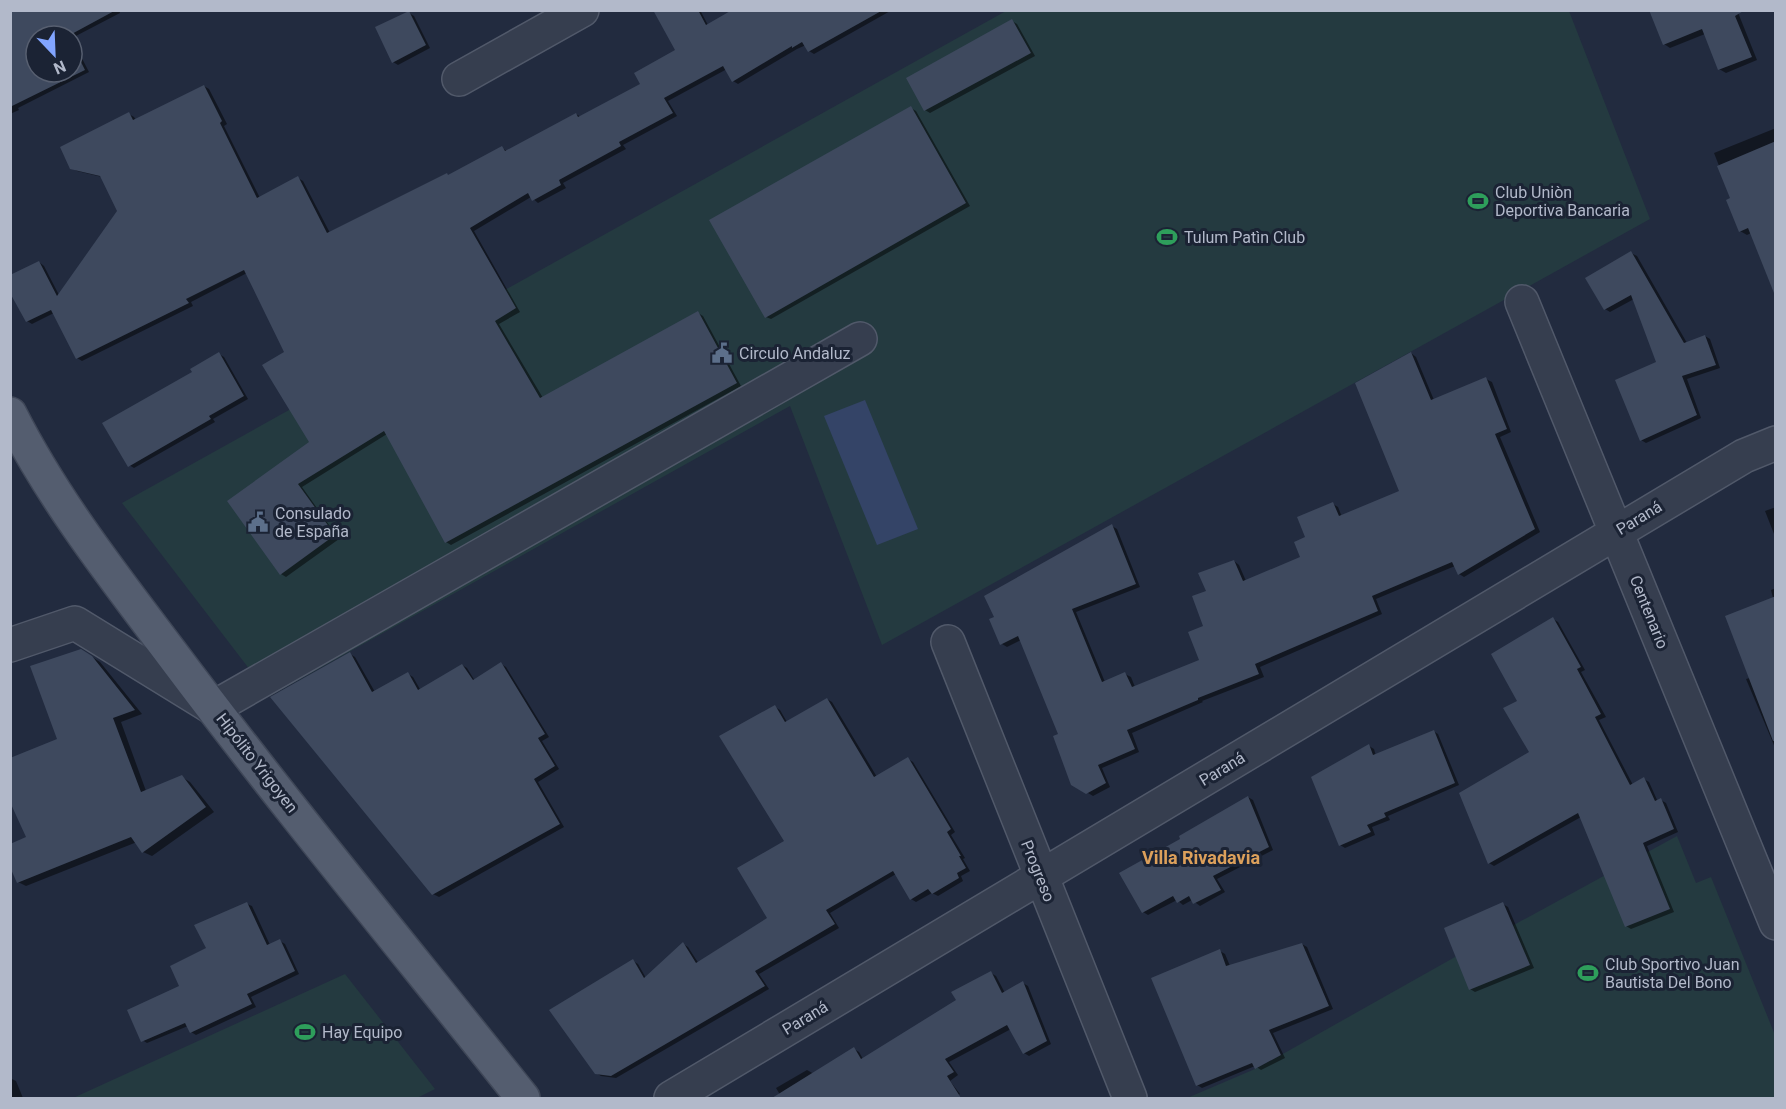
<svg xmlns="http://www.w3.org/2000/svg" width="1786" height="1109" font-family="Roboto,sans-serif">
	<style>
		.park { fill: #243a40 }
		.water { fill: #344467 }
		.shadow { fill: #0007 }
		.building { fill: #3e495e }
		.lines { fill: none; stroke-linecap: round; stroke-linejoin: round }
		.minor-casing { stroke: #51596a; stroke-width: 36 }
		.major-casing { stroke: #3f4758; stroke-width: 36 }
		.minor { stroke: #363e4f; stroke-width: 33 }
		.major { stroke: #545d6f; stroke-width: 33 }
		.labels { text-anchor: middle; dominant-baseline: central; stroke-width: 6; stroke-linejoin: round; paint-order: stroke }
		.poi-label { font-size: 16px; fill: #b2b9ca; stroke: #1b2334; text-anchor: start }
		.street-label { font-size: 16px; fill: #b2b9ca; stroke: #1b2334 }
		.neighbourhood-label { font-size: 18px; font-weight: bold; fill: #dca05b; stroke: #1b2334 }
	</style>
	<rect width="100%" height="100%" fill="#222b3f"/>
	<path class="park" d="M1006,11H1569L1650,219L882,645L790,406L270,696L122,503Z
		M1677,836L1696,883L1711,877L1775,1035V1098H1187L1255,1069L1281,1055L1455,957Z
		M345,974L435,1089L417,1098H73Z"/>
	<path class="water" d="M865,400L918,529L877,545L824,416Z"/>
	<path class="shadow" d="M12,10H119L120,13L72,38V36H36V72H72V39L89,72L18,108L19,110L10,114V11Z
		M663,10H700L708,25L751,10H892L814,54L809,51L806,45L797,49L738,84L733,81L727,69L668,101L677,116L623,145L626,149L563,183L566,188L538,203L531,197L474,231L520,312L499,324L543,398L698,313L703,316L741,386L451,545L446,542L387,434L302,487L339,539L286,577L281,574L230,501L311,443L286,352L247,273L191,302L193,306L82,361L77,358L54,313L32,324L27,321L39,262L44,266L59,295L119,211L102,177L77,171L71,168L129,114L134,117L136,120L204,86L209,89L227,124L224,126L260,198L298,178L303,181L330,233L450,176L502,148L507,151L576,114L581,117L642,85L677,51Z
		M1737,10L1757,60L1726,73L1719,69L1705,34L1670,48L1664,44Z
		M409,13L414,16L430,48L398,65L393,62L377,28Z
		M1012,21L1017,24L1035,56L930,113L925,110Z
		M911,108L916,111L970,206L771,319L766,317Z
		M1776,128V293L1751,233L1747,235L1740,231L1732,199L1714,153Z
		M1631,253L1637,256L1687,343L1705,336L1710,339L1720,368L1687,379L1701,418L1646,443L1641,440L1658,363L1634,299L1610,312L1605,309L1587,278Z
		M1411,353L1416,357L1434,400L1486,379L1492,382L1511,432L1500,437L1540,532L1464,577L1459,574L1455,566L1376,599L1382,614L1260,667L1264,677L1202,701L1203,702L1132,733L1139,752L1102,768L1110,787L1093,796L1073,784L1060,735L1021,640L1007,647L1002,644L991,620L1112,526L1117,529L1140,587L1076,612L1105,682L1125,674L1131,677L1135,687L1201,660L1205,627L1208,592L1234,561L1239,565L1246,581L1302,558L1307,538L1333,504L1338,507L1342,517L1401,492Z
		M219,354L224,357L248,399L213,419L215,422L134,468L129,465L194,373Z
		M1776,507V539L1765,511Z
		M1776,588V750L1746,679L1750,678L1773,598L1771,590Z
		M1553,619L1558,622L1585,670L1581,672L1606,717L1599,720L1633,785L1644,779L1649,782L1658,802L1661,800L1666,803L1678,832L1647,846L1674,912L1631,929L1626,926L1581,817L1494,866L1489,863L1531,753L1519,702Z
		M81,650L100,662L142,714L121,722L146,791L182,777L190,782L214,812L152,856L143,852L137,842L26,886L18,882L28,838L59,740Z
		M350,654L355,657L375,692L408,674L413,677L421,691L462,665L467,668L475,681L501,664L506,667L549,737L542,741L559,769L538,782L564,827L439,897L433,894Z
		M827,699L832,702L877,777L908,759L913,762L955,832L951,835L965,858L963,859L970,871L961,876L963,881L938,896L932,893L916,902L911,899L896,874L830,913L839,928L759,974L769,989L616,1078L601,1076L596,1073L633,961L638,964L646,978L683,944L688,947L699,964L769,918L786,841L775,707L780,710L787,722Z
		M1433,731L1438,734L1459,785L1388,816L1390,820L1372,827L1375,835L1345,848L1340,845L1369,746L1374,749L1376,756Z
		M1248,797L1253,800L1273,850L1217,879L1225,892L1200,906L1192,900L1183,905L1177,900L1148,915L1143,912L1121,874L1182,839Z
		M247,904L252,906L270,945L280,941L285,944L299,974L251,997L256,1007L196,1035L191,1032L188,1026L147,1043L142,1040L208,949Z
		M1503,904L1508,907L1534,968L1475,992L1470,989Z
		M1302,944L1307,947L1333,1009L1273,1033L1285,1058L1261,1070L1255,1066L1202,1088L1197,1085L1220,951L1225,954L1230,966Z
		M991,973L996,976L1005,993L1023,983L1028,986L1051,1044L1029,1056L1024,1053L1011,1029L949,1062L958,1075L950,1081L960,1094L953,1098H782L776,1088L807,1070L814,1074L854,1049L859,1052L863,1059L958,1000Z
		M10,1078L16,1081L23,1098H10Z"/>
	<path class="building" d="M10,10H116L68,36H36V72H72V44L85,70L10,107Z
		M653,10H698L706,25L732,10H883L808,52L802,42L792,48V46L732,82L723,66L664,98L673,113L619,142L621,146L559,180L561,185L532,201L528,193L470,228L516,308L495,321L540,398L698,311L737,383L445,543L384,431L298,484L335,535L280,575L227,501L309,442L262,365L284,352L244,270L186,299L189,303L76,359L51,310L26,322L10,293V275L39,261L57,296L117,211L100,176L70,169L60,147L129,112L133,120L204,85L222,121L220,123L257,198L298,176L327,233L447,173L448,175L502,146L505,151L576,113L578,117L640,84L634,73L675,50Z
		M1649,10H1745L1735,16L1752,57L1718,70L1702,29L1663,45Z
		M409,11L426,45L392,63L375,27Z
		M1012,19L1031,53L924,111L906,78Z
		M911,106L966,203L765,318L709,220Z
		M1776,141V293H1774L1748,228L1739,232L1726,200L1730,198L1717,166Z
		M1631,251L1684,343L1705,335L1716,365L1682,376L1697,415L1640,441L1615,380L1656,362L1631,295L1604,310L1585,278Z
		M219,352L244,396L209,416L211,419L128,467L102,423L192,372L190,369Z
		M1411,352L1431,400L1486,377L1507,429L1495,434L1535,529L1458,575L1452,562L1372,596L1378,611L1255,664L1259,674L1198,698V700L1127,730L1135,749L1098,765L1106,783L1086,794L1071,785L1053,736L1058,734L1018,636L1000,645L989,619L994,617L984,596L1112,524L1136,584L1072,609L1102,682L1125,672L1132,687L1199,660L1188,632L1203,626L1192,596L1206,591L1198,573L1234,560L1243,581L1300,557L1294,542L1305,537L1297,517L1333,502L1339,516L1399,491L1355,383Z
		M1776,596V741H1773L1725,616Z
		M1553,617L1581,667L1577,669L1601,714L1595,717L1630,785L1644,777L1655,801L1661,798L1674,829L1643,843L1670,909L1625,927L1578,813L1488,864L1459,793L1529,752L1503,708L1517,701L1491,654Z
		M81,649L92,656L135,710L113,718L141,792L182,775L206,807L142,853L131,837L17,883L10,867V844L26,837L10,802V758L57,739L30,666Z
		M350,652L372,692L408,672L418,690L462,664L473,680L501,662L545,734L538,738L555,766L534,779L560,824L432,895L270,697Z
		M827,698L874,777L908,757L951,829L947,832L961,856H959L966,868L957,873L959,878L932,894L928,889L910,900L893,871L826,910L835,924L755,971L765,986L611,1076L595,1074L549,1010L633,959L644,978L683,942L696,963L767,918L737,868L784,841L719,736L775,705L785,722Z
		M1434,730L1455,783L1384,813L1386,817L1367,825L1371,832L1339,846L1311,777L1369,744L1373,755Z
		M1248,796L1269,847L1213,876L1221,890L1193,904L1189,896L1177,903L1173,896L1142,913L1119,873L1180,839L1179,836Z
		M247,902L267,945L280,939L295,971L247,994L252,1004L190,1033L185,1023L141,1042L127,1010L179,986L170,966L206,948L194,925Z
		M1503,902L1530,965L1469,990L1444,928Z
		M1302,943L1329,1006L1269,1030L1281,1055L1255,1069L1252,1063L1196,1086L1151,978L1220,949L1226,966Z
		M991,971L1002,993L1023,981L1047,1041L1023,1054L1007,1025L945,1059L954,1072L947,1076L961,1098H772L854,1047L861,1059L956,1000L951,992Z"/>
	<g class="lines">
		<g class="minor-casing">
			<path id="minor" d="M459,79L582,10
				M1522,302L1776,923
				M948,642L1130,1098
				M10,645L75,623L213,708L860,339
				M671,1098L1744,456L1776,443"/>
		</g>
		<g class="major-casing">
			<path id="major" d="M10,414C54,501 114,577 172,654C285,805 406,951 523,1098"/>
		</g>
		<use href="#minor" class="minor"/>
		<use href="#major" class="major"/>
	</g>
	<defs>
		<g id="stadium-bare" transform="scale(1.62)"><path d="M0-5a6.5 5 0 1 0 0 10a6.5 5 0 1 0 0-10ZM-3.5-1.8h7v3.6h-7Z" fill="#2e9e5b" stroke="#1b2334" stroke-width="2.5" paint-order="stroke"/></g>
		<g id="civic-bare" transform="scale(1.62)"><path d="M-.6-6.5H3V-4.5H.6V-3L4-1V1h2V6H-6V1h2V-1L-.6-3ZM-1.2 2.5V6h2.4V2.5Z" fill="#5c6f8a" stroke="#1b2334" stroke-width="2.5" paint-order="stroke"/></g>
	</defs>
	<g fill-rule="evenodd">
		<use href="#stadium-bare" x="1478" y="201"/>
		<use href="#stadium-bare" x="1167" y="237"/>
		<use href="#civic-bare" x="722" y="353"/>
		<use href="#civic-bare" x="258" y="522"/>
		<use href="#stadium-bare" x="1588" y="973"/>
		<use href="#stadium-bare" x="305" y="1032"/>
	</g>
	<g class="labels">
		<g class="poi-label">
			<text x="1495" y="192">Club Uniòn<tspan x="1495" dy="18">Deportiva Bancaria</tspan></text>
			<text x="1184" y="237">Tulum Patìn Club</text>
			<text x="739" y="353">Circulo Andaluz</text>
			<text x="275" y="513">Consulado<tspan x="275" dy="18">de España</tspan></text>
			<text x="1605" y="964">Club Sportivo Juan<tspan x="1605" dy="18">Bautista Del Bono</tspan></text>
			<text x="322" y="1032">Hay Equipo</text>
		</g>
		<g class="street-label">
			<text transform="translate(1639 518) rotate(-31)">Paraná</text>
			<text transform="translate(1649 612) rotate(68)">Centenario</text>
			<text transform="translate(257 763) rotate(52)">Hipólito Yrigoyen</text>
			<text transform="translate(1222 769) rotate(-31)">Paraná</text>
			<text transform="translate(1038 871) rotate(68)">Progreso</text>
			<text transform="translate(805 1018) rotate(-31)">Paraná</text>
		</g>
		<g class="neighbourhood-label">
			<text x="1201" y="857">Villa Rivadavia</text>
		</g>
	</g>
	<rect width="1786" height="1109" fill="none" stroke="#b2b9ca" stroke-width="24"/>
	<g transform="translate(54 54) rotate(157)"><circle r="28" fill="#1b2334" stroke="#575f70" stroke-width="1.5"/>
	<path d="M0-4.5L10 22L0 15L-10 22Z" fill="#82a5ff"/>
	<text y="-9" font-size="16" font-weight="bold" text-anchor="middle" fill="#b2b9ca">N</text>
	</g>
</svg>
